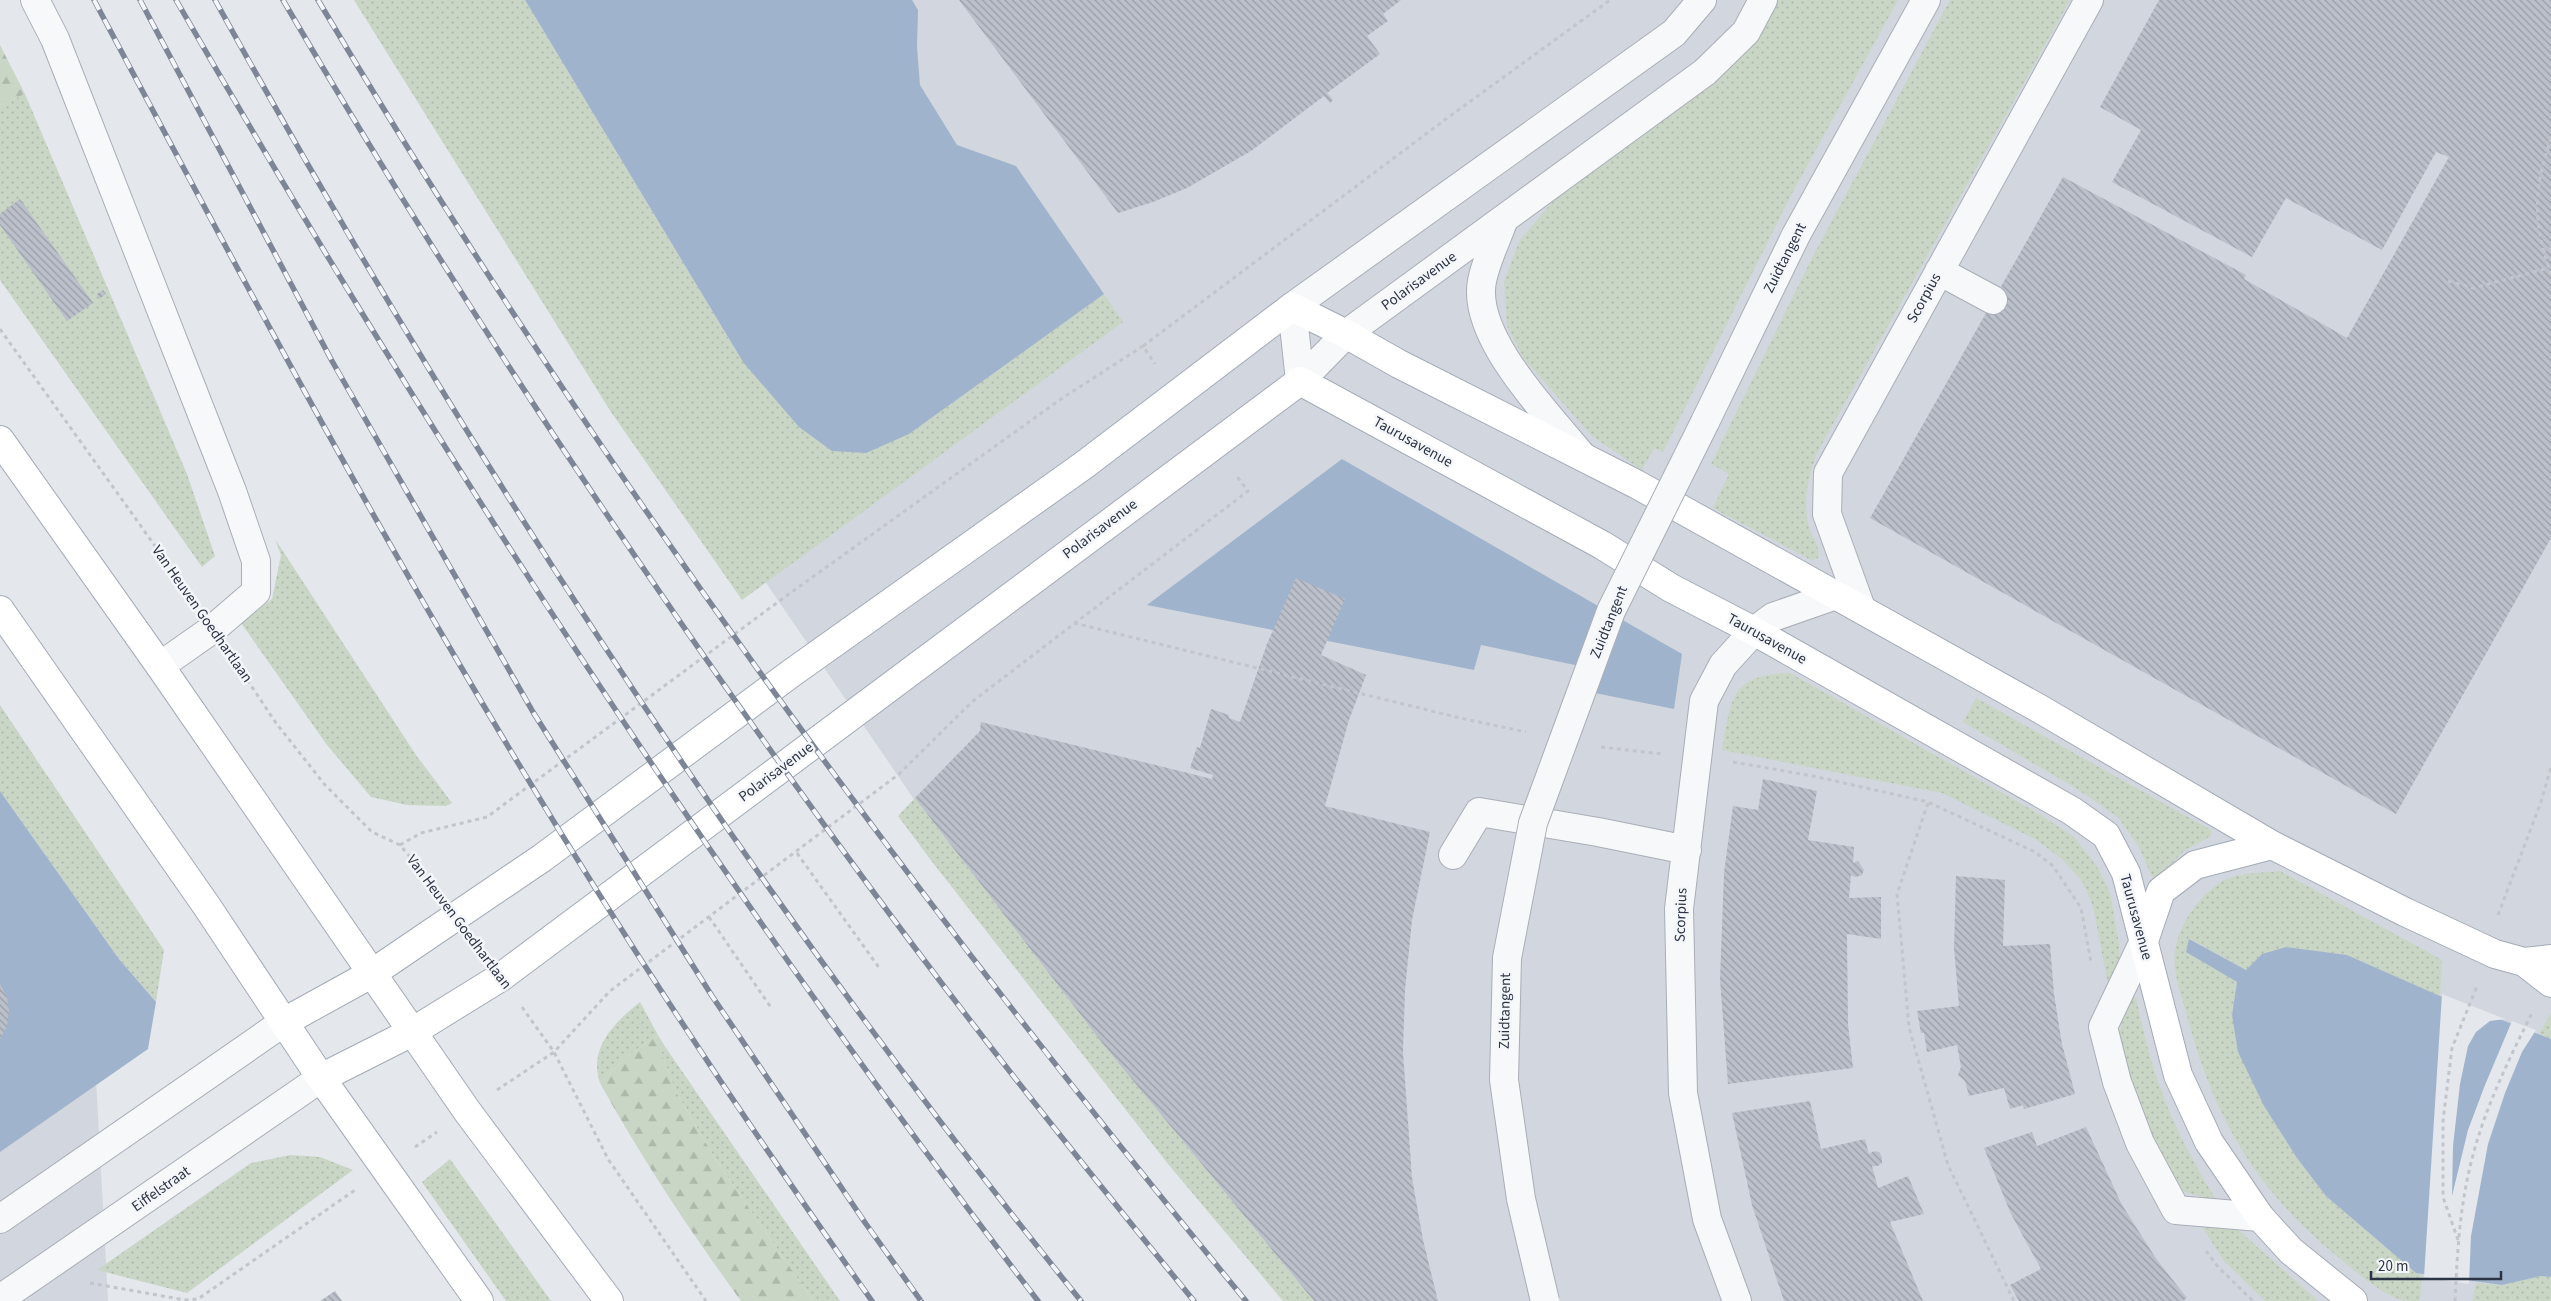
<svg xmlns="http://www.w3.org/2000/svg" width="2551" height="1301" font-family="'Source Sans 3',sans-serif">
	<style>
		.built { fill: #d2d6de }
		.grass { fill: url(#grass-dots) }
		.forest { fill: url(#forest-firs) }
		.water { fill: #9fb4cc }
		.pier { fill: #e4e7ec }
		.building { fill: url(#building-back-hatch) }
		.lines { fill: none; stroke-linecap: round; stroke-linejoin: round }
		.minor-casing { stroke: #a9aeb7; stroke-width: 30 }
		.major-casing { stroke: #a3abb8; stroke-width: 30 }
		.path { stroke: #c2c5cb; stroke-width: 3; stroke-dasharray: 4 4; stroke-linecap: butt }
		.minor { stroke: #f7f8fa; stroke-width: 28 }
		.major { stroke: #fff; stroke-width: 28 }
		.rail-casing { stroke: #7d8696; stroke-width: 5.5 }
		.rail { stroke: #f4f6f9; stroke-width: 4; stroke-dasharray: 11; stroke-linecap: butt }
		.minor-bridge-casing { stroke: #a9aeb7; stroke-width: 30; stroke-linecap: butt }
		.minor-bridge { stroke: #f7f8fa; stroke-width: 28 }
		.labels { text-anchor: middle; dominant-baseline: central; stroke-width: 5; stroke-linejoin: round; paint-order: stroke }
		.street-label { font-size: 15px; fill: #2b3445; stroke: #f4f6f9 }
	</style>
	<defs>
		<pattern id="grass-dots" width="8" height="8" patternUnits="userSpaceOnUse" patternTransform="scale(1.25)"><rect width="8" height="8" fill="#c9d6c5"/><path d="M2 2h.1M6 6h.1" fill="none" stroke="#adb8ab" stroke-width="1.8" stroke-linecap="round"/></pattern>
		<pattern id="forest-firs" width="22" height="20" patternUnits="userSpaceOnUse" patternTransform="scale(1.25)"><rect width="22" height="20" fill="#c9d6c5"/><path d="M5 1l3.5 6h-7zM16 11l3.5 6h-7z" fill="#adb8ab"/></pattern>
		<pattern id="building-back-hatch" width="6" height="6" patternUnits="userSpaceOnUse" patternTransform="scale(1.25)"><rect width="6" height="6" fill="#bbc0ca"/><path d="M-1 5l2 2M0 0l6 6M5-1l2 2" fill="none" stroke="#989da6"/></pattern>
	</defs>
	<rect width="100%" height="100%" fill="#e4e7ec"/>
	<path class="built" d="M674,0H2551V1301H1332L1030,969L751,561L896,368Z
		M0,881L92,1005L108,1301H0Z"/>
	<path class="grass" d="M354,0H525L743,362L909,434L1104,294L1123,322L742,600L611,412Z
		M1774,0H1898L1790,197L1663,452L1654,448L1642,470L1592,436L1524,359L1507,326L1504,282L1520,240L1561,192Z
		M1950,0H2070L1817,453C1808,478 1803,498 1808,524C1810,535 1821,546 1818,558L1811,560L1713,508L1729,474L1711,464L1811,260Z
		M25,94L187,474L215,556L202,567L0,280V105Z
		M275,539L416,755L452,803L446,806L407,805L371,797L327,745L241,623L272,599L281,555Z
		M1790,673L2041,815L2074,837L2098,868L2110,893L2119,944V973L2109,989L2093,906L2082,881L2062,859L2035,839L1942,793L1722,750C1732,699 1729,675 1790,673Z
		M1976,698L2211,830V836L2185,850L2158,877H2152L2139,847L2118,817L2077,789L1963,722Z
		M0,705L164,950L156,1002L119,959L0,791Z
		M915,798L1103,1044L1314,1301H1283L1168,1164L930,859L898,816Z
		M2280,871L2442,960L2440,996L2347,955L2286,947L2262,954L2247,970L2190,939L2186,952L2237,982L2232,1015L2264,1106L2297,1158L2326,1196L2416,1273L2422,1274L2420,1301C2414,1301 2406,1301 2401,1300C2381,1293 2361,1276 2344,1262C2257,1192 2214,1120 2186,1012C2180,991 2171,968 2176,946C2181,921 2201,895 2221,882C2238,872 2262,873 2280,871Z
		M2136,997C2152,1078 2173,1131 2217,1201L2185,1192L2174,1184L2132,1090L2118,1037L2129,999Z
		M640,1002L658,1035L630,1054L600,1083C588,1048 615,1022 640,1002Z
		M2551,1013V1039L2539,1034Z
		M666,1048L840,1301H813L716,1160L676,1092L661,1052Z
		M290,1155L320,1157L353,1170L187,1293L97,1270L251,1163Z
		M450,1159L551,1301H506L422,1182Z
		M2212,1225L2236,1228L2318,1301H2265L2223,1260L2203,1228Z
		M2541,1276L2551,1277V1301H2472L2476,1283L2502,1285Z"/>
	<path class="forest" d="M0,45L25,94L0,105Z
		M658,1035L666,1048L661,1052L676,1092L716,1160L813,1301H741C690,1231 642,1159 600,1083L630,1054Z"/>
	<path class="water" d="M525,0H912L918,10L917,47L920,85L957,145L1016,166L1104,294L909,434L866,453L832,451L799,427L743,362Z
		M1342,459L1682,654L1674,709L1585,691L1589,668L1481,645L1474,670L1147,605Z
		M0,791L119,959L156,1002L148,1049L0,1152Z
		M2189,939L2246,970L2262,954L2286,947L2347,955L2440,996L2551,1039V1277L2541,1276L2502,1285L2416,1273L2326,1196L2297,1158L2264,1106L2238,1052L2232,1015L2237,982L2186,952Z"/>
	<path class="pier" d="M2442,994L2505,1019L2490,1021L2476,1032L2468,1046L2460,1084L2453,1146L2452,1196L2468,1130L2485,1085L2512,1021L2536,1030L2522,1052L2505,1093L2488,1144L2471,1236L2469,1284L2424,1277Z"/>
	<path class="building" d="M959,0H1401L1383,14L1388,21L1367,36L1380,54L1327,93L1333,100L1330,103L1324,96L1251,151L1187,188L1153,202L1118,213Z
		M2159,0H2551V538L2396,814L1870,518L2063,177L2246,275L2244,279L2347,338L2449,157L2436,152L2382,250L2286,198L2252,257L2112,182L2141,130L2100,107Z
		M20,199L93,303L67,321L0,225V214Z
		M103,290L106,294L99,299L97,294Z
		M1296,578L1345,599L1321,655L1366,675L1349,720L1325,806L1430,832L1412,920L1405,990L1403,1052L1412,1178L1423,1240L1438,1301H1314L1103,1044L915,798L980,731L981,722L1212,779L1213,775L1190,768L1197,747L1200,748L1211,709L1229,715V718L1240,722L1267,644Z
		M1763,779L1817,791L1808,840L1854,847L1853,863L1858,861L1864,870L1862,875L1856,877L1851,875L1849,898L1881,897V939L1847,934L1848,1024L1853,1068L1728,1084L1720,980L1724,873L1733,806L1758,810Z
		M1956,876L2005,880L2003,946L2050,944L2054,994L2062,1044L2075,1094L2024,1109L2023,1105L2010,1109L2004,1088L1969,1096L1965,1081L1958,1075L1961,1067L1957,1045L1927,1052L1924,1033H1921L1917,1011L1959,1006L1954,948Z
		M0,984L7,997L9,1011L7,1026L0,1039Z
		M1810,1101L1821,1149L1865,1139L1869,1154L1874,1151L1879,1152L1882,1157V1163L1878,1166H1872L1878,1188L1908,1176L1924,1214L1890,1222L1923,1301H1784L1752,1205L1732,1113Z
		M2086,1127L2122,1205L2157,1260L2187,1298L2183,1301H2019L2010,1285L2041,1269L2011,1214L1984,1148L2032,1132L2037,1146Z
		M335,1291L342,1301H320Z"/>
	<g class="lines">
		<g class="minor-casing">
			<path id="minor" d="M35,0L55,39L232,491L256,561V592L214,628L160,666
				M1504,219C1497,239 1486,260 1482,281C1471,337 1549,415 1582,456
				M1939,271L1993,300
				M1300,381L1346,334L1705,72L1746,32L1763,0
				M1300,381L1292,307L1674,33L1702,0
				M1705,422L1796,235L1926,0
				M1861,608L1827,514L1828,473L2089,0
				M1453,855L1479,812L1598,832L1687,850
				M2144,941L2103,1027L2117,1082L2140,1143L2176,1210L2260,1217
				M0,1219L284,1022
				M0,1299L321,1078
				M1737,1301L1707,1219L1683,1093L1679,909L1704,701L1723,665L1754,631L1773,617L1836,595"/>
		</g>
		<g class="major-casing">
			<path id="major" d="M0,440L160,666L467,1111L609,1301
				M0,610L206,905L321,1078L479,1301
				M2144,941L2161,891L2195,865L2272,845
				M2524,962L2551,983
				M284,1022L371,974L542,858L793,672L1084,465L1292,307L1346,334L1399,364L1636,484L2040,709L2272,845L2405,912L2495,954L2524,962L2551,959
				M321,1078L412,1032L501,977L1300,381L1602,545L1671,588L1754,631L2072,811L2106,835L2126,873L2178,1075L2209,1142L2260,1217L2291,1251L2353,1301"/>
		</g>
		<path class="path" d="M2551,138C2533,191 2533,223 2551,275
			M2542,252L2551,248
			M2448,281L2473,288L2549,268
			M0,329L193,599
			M1143,346L1446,119L1610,0
			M1074,623L1460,718L1526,732
			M234,660L276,723L325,785L372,832L400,845L435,887
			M1601,747L1662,754
			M1733,762L1813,776L1928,802L2035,852L2053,866L2081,908L2091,962
			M1928,803L1897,894L1909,1027L1948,1165L2014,1301
			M400,845L421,833L487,817L782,599L1061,399L1143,346L1155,364
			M797,853L880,969
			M2498,915L2541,802L2551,767
			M709,917L772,1009
			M522,1007L554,1052L608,1159L706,1301
			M497,1090L554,1052L610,991L899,774L973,701L1248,491L1235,474
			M415,1147L437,1132
			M2458,1240L2443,1197V1121L2452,1048L2477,986
			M2206,1251L2219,1268L2253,1301
			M90,1283L185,1300L198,1299L355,1190
			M2455,1301C2457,1259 2459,1217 2468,1176C2480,1118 2506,1065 2532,1013"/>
		<use href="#minor" class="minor"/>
		<use href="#major" class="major"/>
		<g class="rail-casing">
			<path id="rail" d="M94,0C211,220 328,440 454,655C583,877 724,1092 872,1301
				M140,0L332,361L533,712L712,996L866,1224L921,1301
				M176,0C436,451 721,888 1038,1301
				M215,0C467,456 753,895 1081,1301
				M283,0C461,305 659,601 869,886C973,1028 1083,1165 1194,1301
				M318,0C590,459 907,889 1246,1301"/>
		</g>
		<use href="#rail" class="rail"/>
		<g class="minor-bridge-casing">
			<path id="minor-bridge" d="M1545,1301L1521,1199L1504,1080L1507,958L1533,823L1611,611L1705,422"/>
		</g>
		<use href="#minor-bridge" class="minor-bridge"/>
	</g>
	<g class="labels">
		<g class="street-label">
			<text transform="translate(1785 258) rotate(-63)">Zuidtangent</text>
			<text transform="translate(1419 281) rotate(-36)">Polarisavenue</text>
			<text transform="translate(1924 298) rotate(-61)">Scorpius</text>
			<text transform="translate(1413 442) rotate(29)">Taurusavenue</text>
			<text transform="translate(1100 529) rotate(-37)">Polarisavenue</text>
			<text transform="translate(202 614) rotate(55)">Van Heuven Goedhartlaan</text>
			<text transform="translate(1609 622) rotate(-68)">Zuidtangent</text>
			<text transform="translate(1767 639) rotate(29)">Taurusavenue</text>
			<text transform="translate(776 772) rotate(-37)">Polarisavenue</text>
			<text transform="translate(1681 915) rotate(-88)">Scorpius</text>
			<text transform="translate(2136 917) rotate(75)">Taurusavenue</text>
			<text transform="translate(459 922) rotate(53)">Van Heuven Goedhartlaan</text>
			<text transform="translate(1505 1011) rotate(-89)">Zuidtangent</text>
			<text transform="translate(161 1189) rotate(-35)">Eiffelstraat</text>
		</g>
	</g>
	<path d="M2371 1271v8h130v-8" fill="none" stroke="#2b3445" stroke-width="2.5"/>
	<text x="2378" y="1271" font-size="15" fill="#2b3445" stroke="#f4f6f9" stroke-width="4" paint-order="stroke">20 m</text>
</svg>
